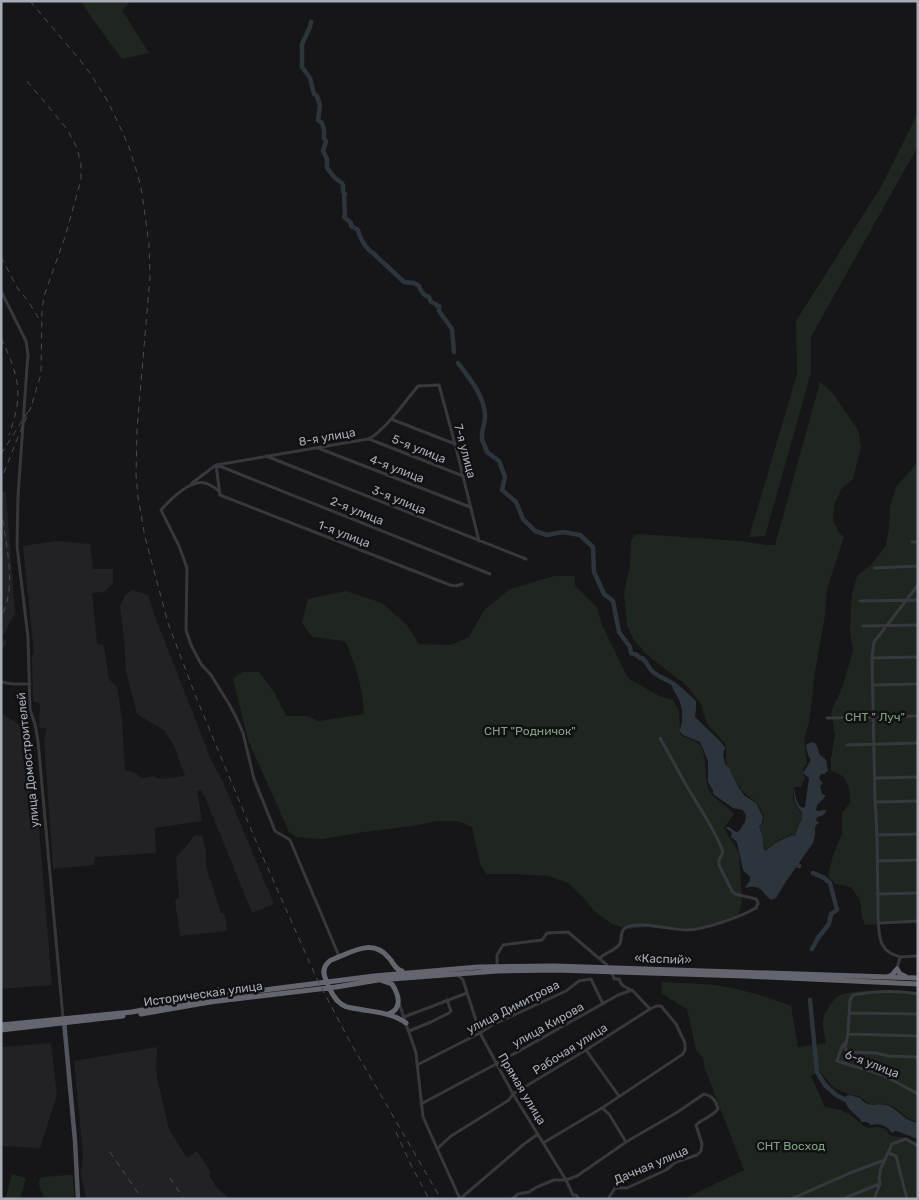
<svg xmlns="http://www.w3.org/2000/svg" width="919" height="1200" font-family="Rubik,sans-serif">
	<style>
		.built { fill: #222225 }
		.green { fill: #1e261f }
		.water { fill: #2c353c }
		.lines { fill: none; stroke-linecap: round; stroke-linejoin: round }
		.river { stroke: #2c353c; stroke-width: 4.5 }
		.minor { stroke: #37383d; stroke-width: 3 }
		.major { stroke: #53555c; stroke-width: 4.5 }
		.highway { stroke: #63666e; stroke-width: 5 }
		.rail { stroke: #4a4c52; stroke-width: 1; stroke-dasharray: 6 5; stroke-linecap: butt }
		.labels { text-anchor: middle; dominant-baseline: central; stroke-width: 5; stroke-linejoin: round; paint-order: stroke }
		.street-label { font-size: 12px; fill: #a8adb8; stroke: #111113 }
		.park-label { font-size: 12px; fill: #7fa381; stroke: #111113 }
	</style>
	<rect width="100%" height="100%" fill="#161618"/>
	<path class="built" d="M1,491L6,492L15,613L2,638L7,642L1,653Z
		M56,541L90,544L93,569H113V583L104,592L92,593L97,643L104,646L109,679L117,687L122,719L125,771H130L143,778L153,776L159,779L185,776L174,746L165,731L137,714L126,672L124,639L120,607L125,595L132,590L148,595L154,614L210,757L223,782L274,904L252,913L205,797L201,790L197,791L202,821L155,828L156,853L95,857L94,865L53,869L44,739L47,729L39,727L40,704L33,701L32,656L34,653L23,546Z
		M1,713L31,732L52,985L1,989Z
		M194,835L202,836L206,850V866L221,913L225,914L227,931L180,936L175,901L179,897L176,857L190,842Z
		M51,1043L57,1095L40,1148L1,1146V1047Z
		M157,1047L156,1066L157,1078L169,1129L187,1158L197,1151L208,1168L211,1173L209,1175L217,1188L230,1199H87L81,1177L83,1154L74,1061Z"/>
	<path class="green" d="M81,1H131L122,10L149,53L122,59L91,17Z
		M918,113V146L811,337V373L765,536L749,537L797,374L796,321L882,185Z
		M820,382L832,392L858,430L861,446L853,479L841,489L834,506L833,520L839,532L844,537L827,589L825,615L815,672L809,723L804,739L807,763L803,769V773L805,778L801,787H794C791,797 795,807 802,814V821L798,823L795,835L792,834L777,841L766,850L765,849L763,836L759,826L763,823L764,816L757,803L748,796L741,790L726,763V749L724,742L707,724L701,704L686,685L646,654L634,640L627,625L624,593L630,566L631,540L635,535L639,534L741,541L766,545H775Z
		M918,462V923L865,925L862,918L860,900L851,887L835,884L828,876L833,855L842,834V813L850,803L849,788L844,777L831,770V758L835,736L831,712L842,688L853,651L850,631L852,593L857,576L872,564L886,545L889,528L890,507L896,487Z
		M554,576H575V586L597,607L602,625L628,678L659,696L673,700L679,710L680,734C685,739 697,740 700,745C709,760 703,779 710,792C714,799 728,806 734,814L724,828L739,853L742,903L737,918L686,931L648,927L627,929L612,924L594,911L583,897L568,883L549,876L515,874H486L480,864L472,827L458,821H437L419,825L358,833L322,839L297,837L289,832L248,740L233,678L243,672H259L273,690L286,716H307L319,721L364,714C363,690 356,664 345,641L312,637L302,623L308,599L346,591L382,603L407,625L419,644L451,645L469,637L484,610L510,589Z
		M661,982C682,983 706,983 727,987C749,991 770,998 791,1006L798,1047L826,1043C825,1036 822,1027 823,1020C825,1012 831,1002 837,997C848,988 903,990 918,992V1122C904,1119 901,1109 889,1105C883,1103 877,1104 871,1105L859,1096L850,1095L833,1087L820,1071L811,1076L825,1107L841,1110L849,1114L867,1128L878,1127L886,1129L889,1135L899,1137H906L918,1143V1199H878L877,1196L876,1199H684L744,1170L705,1069L703,1058L696,1050L687,1009L662,994Z
		M12,1174L26,1178L20,1199H5Z
		M69,1175H73C74,1183 74,1191 74,1199H45C42,1193 36,1183 41,1177Z"/>
	<path class="water" d="M672,686L681,687L696,701V709L695,717L721,742L725,748L723,755L725,764L729,768L739,788L745,796L756,803L763,817L762,823L759,826L763,837L764,849L765,851L777,842L792,835L795,836L799,823L802,821V812C795,806 794,799 794,789C796,796 796,805 803,808L805,807L809,778L803,773L811,760L808,755L806,746L807,744L812,742L816,744L818,749L819,754L826,760L828,771L824,774H821L819,778L823,784L820,785L822,794L826,796L817,805L816,810L818,811L826,810V812L822,816L817,817L816,820L819,823L816,825L815,828V835L813,843L785,883L776,898L771,900C761,893 762,883 745,888L750,880V877L743,870L737,842L731,837L732,833L725,827H729L736,832L739,831L745,822L746,816L743,810L733,808L713,794V790L708,782V761L700,742L683,735L679,731C684,723 683,706 678,698C676,693 673,691 672,686Z
		M849,1095L860,1098C871,1110 874,1102 886,1105C899,1109 902,1120 918,1123V1139L896,1131L892,1133C886,1125 880,1123 871,1125L867,1122H861L860,1119C853,1112 843,1107 846,1096Z"/>
	<g class="lines">
		<path class="river" d="M311,22L310,27L302,44V67L310,78L314,94L317,96L320,106L318,120L322,123L324,130V138L326,141L323,151L327,159V168L335,178L342,183L343,186V192L345,194L344,196L345,214L344,217L351,223V226L358,230C359,237 367,250 373,253L404,282L414,283L419,286C420,290 424,296 429,297L431,302L436,304L437,306H439V311L452,329L454,352
			M458,363C469,378 484,395 485,415C486,422 481,430 482,438C482,442 486,447 487,452L499,461L505,477L502,490L516,502L523,519L535,531L547,535L563,532L580,535L593,547L594,572L604,594L613,601L619,632L630,647L631,653L637,655L640,658H642C648,663 648,667 652,671C659,679 672,679 680,690
			M792,862L799,866
			M812,949L818,938L829,924L831,914L837,910L830,883L824,878L813,873
			M810,1000L817,1072L825,1085L836,1095L850,1102"/>
		<path class="minor" d="M1,291L26,341L28,355L27,367L18,496L17,546L28,637L30,710L35,724L38,741L63,1018
			M391,419L455,444
			M369,439L463,476
			M318,448L470,507
			M266,456L526,559
			M216,465L220,495L450,585L456,586L462,584
			M217,465L490,574
			M192,483L216,465L368,439C383,433 407,399 418,386L439,385L455,444L479,541
			M219,491C215,488 210,484 205,483C190,479 170,500 161,510L179,546L187,568L186,630L191,645L201,664L211,675L229,704L236,717L243,733L254,779L275,831L290,840L339,956
			M912,542H918
			M875,568L918,566
			M860,601L918,600
			M863,626L918,625
			M872,658L918,657
			M1,682L13,684H30
			M873,685L918,684
			M827,718L918,716
			M847,745L918,743
			M875,778L918,777
			M875,802L918,801
			M876,835L918,834
			M877,861L918,860
			M877,894L918,893
			M879,923L918,921
			M900,957L918,956
			M600,958C605,953 615,950 619,945C623,940 619,932 625,928C637,920 672,930 686,930C704,930 740,917 756,908L758,903L756,899L735,894L732,891L719,865V860L723,852C715,830 701,810 689,790C679,773 670,755 660,738
			M497,966V955L503,945L542,940L547,933L568,932L607,965L606,967
			M897,969L900,957C892,954 886,952 882,944C877,933 878,911 878,898C877,866 878,833 875,802L872,658L874,642L918,585
			M612,972L614,979H619L622,985L634,992L650,1009
			M457,974L463,980L480,1033L513,1094L566,1180L573,1195H576L579,1199
			M918,994C896,990 875,991 853,995L850,1000L848,1034L845,1048L848,1052L876,1053L888,1056L918,1057
			M399,1003L416,1053L423,1117L460,1199
			M849,1013L918,1014
			M404,1017L467,993
			M409,1031L431,1022L449,1013L451,1011L447,1000
			M848,1034L918,1036
			M845,1043L842,1046L837,1061L883,1075L918,1094
			M586,1050L619,1096
			M417,1065L480,1033L492,1025L566,991L579,981L591,979L603,1004
			M421,1104L496,1064L618,995L632,990
			M602,1108L609,1114L626,1142
			M437,1149L451,1136L509,1100L513,1094L586,1050L650,1009L656,1006H661L676,1024L685,1043V1050L683,1054L602,1108L543,1143
			M889,1153L896,1156L907,1199
			M460,1199L524,1144L538,1134
			M512,1199L518,1194L529,1192L537,1187L554,1180H566L577,1176L626,1142L676,1113L704,1094C713,1096 716,1101 718,1109C712,1117 702,1119 696,1125L702,1144L701,1151L697,1155L676,1162L666,1170L627,1188H615L608,1199
			M791,1199L850,1173L885,1160
			M843,1199L879,1184
			M874,1199L880,1184L879,1178L881,1168L892,1144L906,1139L918,1146"/>
		<path class="major" d="M64,1021L75,1141L78,1199"/>
		<path class="highway" d="M402,971C394,969 394,963 389,958C372,937 351,953 331,960C324,965 322,972 326,980C329,988 333,998 340,1003C345,1008 352,1008 358,1009C374,1012 393,1013 406,1023
			M887,977L892,975L897,969L900,974L905,976
			M383,981L392,984C399,995 403,1009 388,1014
			M210,997L218,990V993L222,994
			M141,1014L210,1002L336,987L378,980L497,971L555,970L745,976L918,984
			M1,1025L132,1012L218,996L374,976L478,967L555,966L918,978
			M1,1030L123,1016"/>
		<path class="rail" d="M30,1L80,60L90,73L107,100L122,131L129,147L138,176L142,193L149,244L150,277L137,429L136,475L138,497L145,537L168,623L196,697L258,846L316,977L349,1040L441,1199
			M27,81L67,129L77,148L81,164V180L65,237L44,296L42,310L41,374L31,407
			M1,257L18,289L28,301L41,322
			M1,338C19,376 24,394 9,435
			M1,454L31,407L18,437L1,480
			M1,509C5,540 18,588 1,617
			M396,1132L410,1163L429,1199
			M110,1152L142,1199
			M170,1178L184,1199"/>
	</g>
	<g class="labels">
		<g class="street-label">
			<text transform="translate(327 437) rotate(-10)">8-я улица</text>
			<text transform="translate(419 449) rotate(22)">5-я улица</text>
			<text transform="translate(465 451) rotate(75)">7-я улица</text>
			<text transform="translate(397 469) rotate(21)">4-я улица</text>
			<text transform="translate(399 500) rotate(22)">3-я улица</text>
			<text transform="translate(357 511) rotate(22)">2-я улица</text>
			<text transform="translate(344 534) rotate(21)">1-я улица</text>
			<text transform="translate(28 760) rotate(-96)">улица Домостроителей</text>
			<text transform="translate(663 959) rotate(2)">«Каспий»</text>
			<text transform="translate(203 994) rotate(-8)">Историческая улица</text>
			<text transform="translate(513 1007) rotate(-27)">улица Димитрова</text>
			<text transform="translate(548 1025) rotate(-29)">улица Кирова</text>
			<text transform="translate(570 1049) rotate(-32)">Рабочая улица</text>
			<text transform="translate(872 1064) rotate(21)">6-я улица</text>
			<text transform="translate(522 1089) rotate(59)">Прямая улица</text>
			<text transform="translate(651 1165) rotate(-23)">Дачная улица</text>
		</g>
		<g class="park-label">
			<text x="875" y="717">СНТ " Луч"</text>
			<text x="530" y="731">СНТ "Родничок"</text>
			<text x="791" y="1146">СНТ Восход</text>
		</g>
	</g>
	<rect width="919" height="1200" fill="none" stroke="#a8adb8" stroke-width="5"/>
</svg>
